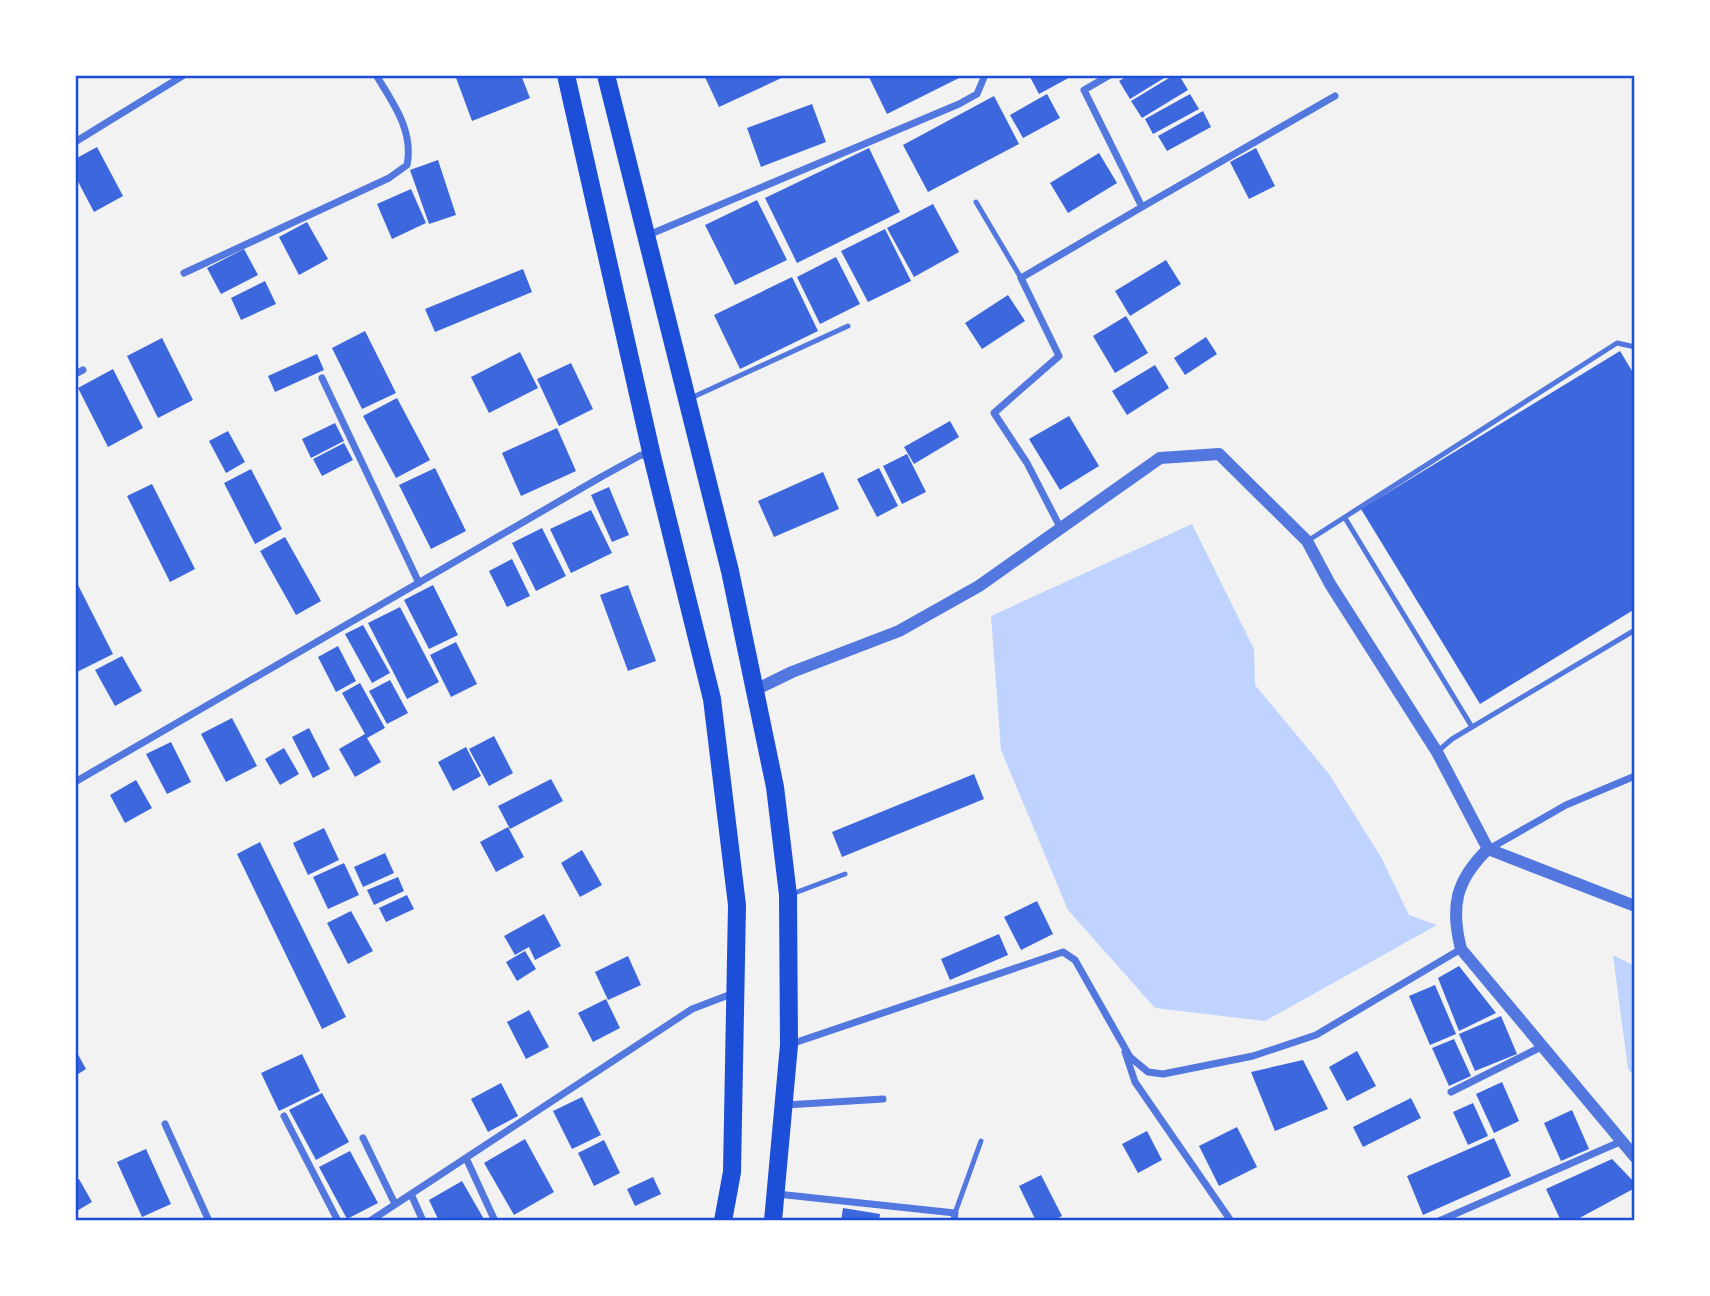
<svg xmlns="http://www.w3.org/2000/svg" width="1710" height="1296" font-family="Barlow,sans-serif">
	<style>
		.water { fill: #bfd3fe }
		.building { fill: #3d67dc }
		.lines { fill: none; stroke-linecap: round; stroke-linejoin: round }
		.service { stroke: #5277de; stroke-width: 5 }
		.minor { stroke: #5277de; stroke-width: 7 }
		.tertiary { stroke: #5277de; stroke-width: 12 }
		.primary { stroke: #1d4ed8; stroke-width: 18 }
		.neatline { fill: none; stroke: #1d4ed8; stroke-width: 2.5 }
	</style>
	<rect width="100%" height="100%" fill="#f2f2f2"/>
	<path class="water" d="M1192,524L1254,649L1255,685L1329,774L1381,857L1409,915L1437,925L1265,1021L1155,1008L1068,910L1001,750L991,616Z
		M1613,955L1635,966V1077L1628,1069Z"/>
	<path class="building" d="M455,75H521L530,98L472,121Z
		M704,75H788L719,107Z
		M868,75H965L887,114Z
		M1029,75H1074L1039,94Z
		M1129,75H1169L1130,99L1119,81Z
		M1174,75H1179L1188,90L1142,118L1131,101Z
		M1047,94L1060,118L1023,138L1010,115Z
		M1190,94L1199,109L1153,134L1145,119Z
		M994,96L1019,144L928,192L903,145Z
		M812,104L826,142L761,167L747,128Z
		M1203,111L1211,127L1167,151L1158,136Z
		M97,147L123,196L94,212L75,176V159Z
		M869,148L900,212L797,263L765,198Z
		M1256,148L1275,186L1249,199L1230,162Z
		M1099,153L1117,183L1068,213L1050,183Z
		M438,160L456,215L429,224L410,170Z
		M411,189L426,223L392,239L377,204Z
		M757,200L787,260L735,285L705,225Z
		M933,204L959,252L914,277L887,228Z
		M307,222L328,259L299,275L279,237Z
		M885,229L911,281L868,302L841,251Z
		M244,249L258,275L221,294L207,268Z
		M836,257L860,304L820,324L797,277Z
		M1166,260L1181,284L1130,316L1115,291Z
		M523,269L532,292L435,332L425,309Z
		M792,277L818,331L740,369L714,315Z
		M265,281L276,304L241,320L231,298Z
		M1008,295L1025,321L982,349L965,323Z
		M1126,316L1148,353L1115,373L1093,336Z
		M365,331L396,393L362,409L332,348Z
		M1206,337L1217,354L1185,375L1174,358Z
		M162,338L193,400L158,418L127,356Z
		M1620,351L1635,376V609L1480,704L1361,509Z
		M520,352L538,388L489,413L471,377Z
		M317,354L324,370L275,392L268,376Z
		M571,363L593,409L559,426L537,379Z
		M1155,365L1169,388L1127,415L1112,391Z
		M113,369L143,428L108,447L78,388Z
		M397,398L430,460L396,478L363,416Z
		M1069,416L1099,466L1060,490L1029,439Z
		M950,421L959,437L914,464L904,447Z
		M335,423L344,441L311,458L302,439Z
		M557,428L576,471L521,496L502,453Z
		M228,431L245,462L226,473L209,441Z
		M344,443L353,460L322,476L313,459Z
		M907,454L926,492L902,504L883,466Z
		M435,468L466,531L431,549L399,485Z
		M879,468L898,506L877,517L857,479Z
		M251,469L282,529L255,544L224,483Z
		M823,472L839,509L774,537L758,501Z
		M152,484L195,569L170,582L127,496Z
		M609,487L629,535L612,542L591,495Z
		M591,510L612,553L571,573L550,529Z
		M542,528L566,576L536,591L512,543Z
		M285,537L321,601L296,615L260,551Z
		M512,559L530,596L507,607L489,571Z
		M78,585L113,654L75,673V587Z
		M433,585L458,635L429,649L404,600Z
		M628,585L656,661L628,671L600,595Z
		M400,607L439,682L407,699L368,623Z
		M363,625L390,673L372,683L345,634Z
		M456,642L477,684L451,697L430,655Z
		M338,646L356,681L336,692L318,657Z
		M122,656L142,691L115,706L95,670Z
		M390,680L408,713L387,724L369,691Z
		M360,683L385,728L367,738L381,762L355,777L339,749L365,734L342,693Z
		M232,718L257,766L226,782L201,734Z
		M309,728L330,769L313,778L292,737Z
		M494,736L513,773L489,786L469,749Z
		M171,742L191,782L167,794L146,754Z
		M466,747L481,776L453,791L438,762Z
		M284,748L299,774L280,785L265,759Z
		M974,774L984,799L842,857L832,832Z
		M551,779L563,801L510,829L498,806Z
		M136,780L152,808L125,823L110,795Z
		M508,827L524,857L496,872L480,842Z
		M324,828L339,860L308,875L293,843Z
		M260,842L346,1017L322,1029L237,854Z
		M582,850L602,885L580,897L561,863Z
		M385,853L394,873L363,887L354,867Z
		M344,863L359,895L328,909L313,877Z
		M398,877L404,891L374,905L367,890Z
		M407,895L414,909L386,922L379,908Z
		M1037,901L1053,934L1021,950L1004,917Z
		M351,911L373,951L348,964L327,923Z
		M544,914L561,946L535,960L529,947L515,955L504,936Z
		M999,934L1008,955L950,980L941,959Z
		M525,951L536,969L517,981L506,962Z
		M628,956L641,985L608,1000L595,972Z
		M1459,966L1496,1013L1459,1031L1438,978Z
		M1435,985L1456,1034L1430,1045L1409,996Z
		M606,999L620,1028L593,1042L578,1013Z
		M529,1010L549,1047L526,1059L507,1022Z
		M1501,1016L1517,1054L1475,1071L1459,1034Z
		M1454,1039L1471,1076L1449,1086L1432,1048Z
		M75,1049L86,1069L75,1076Z
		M1357,1051L1376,1086L1347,1101L1329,1067Z
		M302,1054L320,1091L279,1111L261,1073Z
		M1303,1060L1328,1109L1275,1131L1251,1072Z
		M1502,1082L1519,1121L1494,1133L1476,1094Z
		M501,1083L518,1116L488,1132L471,1099Z
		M322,1093L349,1142L316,1160L289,1110Z
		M582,1097L601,1135L572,1149L553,1111Z
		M1411,1098L1421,1118L1363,1147L1353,1127Z
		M1473,1103L1488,1136L1468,1145L1453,1112Z
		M1572,1110L1589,1149L1561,1161L1544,1123Z
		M1237,1127L1257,1167L1219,1186L1199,1146Z
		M1147,1131L1162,1160L1138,1173L1122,1144Z
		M1494,1138L1511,1176L1423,1215L1407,1176Z
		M525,1139L554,1192L514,1215L484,1163Z
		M604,1140L620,1173L594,1186L578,1153Z
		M146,1149L171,1204L142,1217L117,1162Z
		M350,1151L378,1203L347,1219L319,1167Z
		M1612,1159L1635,1183V1188L1574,1221H1561L1546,1189Z
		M1041,1175L1062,1216L1052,1221H1036L1019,1186Z
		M653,1177L661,1194L635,1206L627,1189Z
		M79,1179L92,1202L75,1212V1181Z
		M462,1181L485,1221H439L429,1200Z
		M843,1208L880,1214L879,1221H841Z"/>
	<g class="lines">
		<path class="service" d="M976,202L1021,278
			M691,398L848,326
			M1345,518L1472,727
			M1309,540L1617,343L1635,347
			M1437,752L1452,739L1635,630
			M792,894L845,874
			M955,1213L981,1141"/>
		<path class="minor" d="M75,142L184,75
			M1142,207L1335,96
			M646,236L959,104L977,94L985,75
			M184,273L389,178L407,165C414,131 393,103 376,75
			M75,374L83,370
			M322,378L419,583
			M1060,527L1027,463L994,413L1059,356L1021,278L1142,207L1084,90L1110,75
			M75,782L601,477L641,455L651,456
			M1489,849L1566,805L1635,776
			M791,1044L1063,952L1075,960L1130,1057L1148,1072L1163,1074L1253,1056L1316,1035L1461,949
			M1125,1052L1135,1082L1231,1221
			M1451,1092L1543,1046
			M786,1105L883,1099
			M284,1116L338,1221
			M165,1124L209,1221
			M363,1138L395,1204
			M466,1158L495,1221
			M411,1194L423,1221
			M777,1194L955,1213L954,1221
			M370,1221L692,1009L734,993
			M1439,1221L1622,1141"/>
		<path class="tertiary" d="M757,689L792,672L899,631L979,586L1160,458L1219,454L1307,541L1330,584L1437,752L1488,849L1635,906
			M1488,849C1456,880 1450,906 1461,949L1635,1157"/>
		<path class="primary" d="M566,75L652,456L712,699L737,905L732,1172L723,1221
			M606,75L730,571L775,787L788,895L789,1045L773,1221"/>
	</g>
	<rect width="1710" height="1296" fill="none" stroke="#ffffff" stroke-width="154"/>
	<rect x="77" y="77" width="1556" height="1142" class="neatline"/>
</svg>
